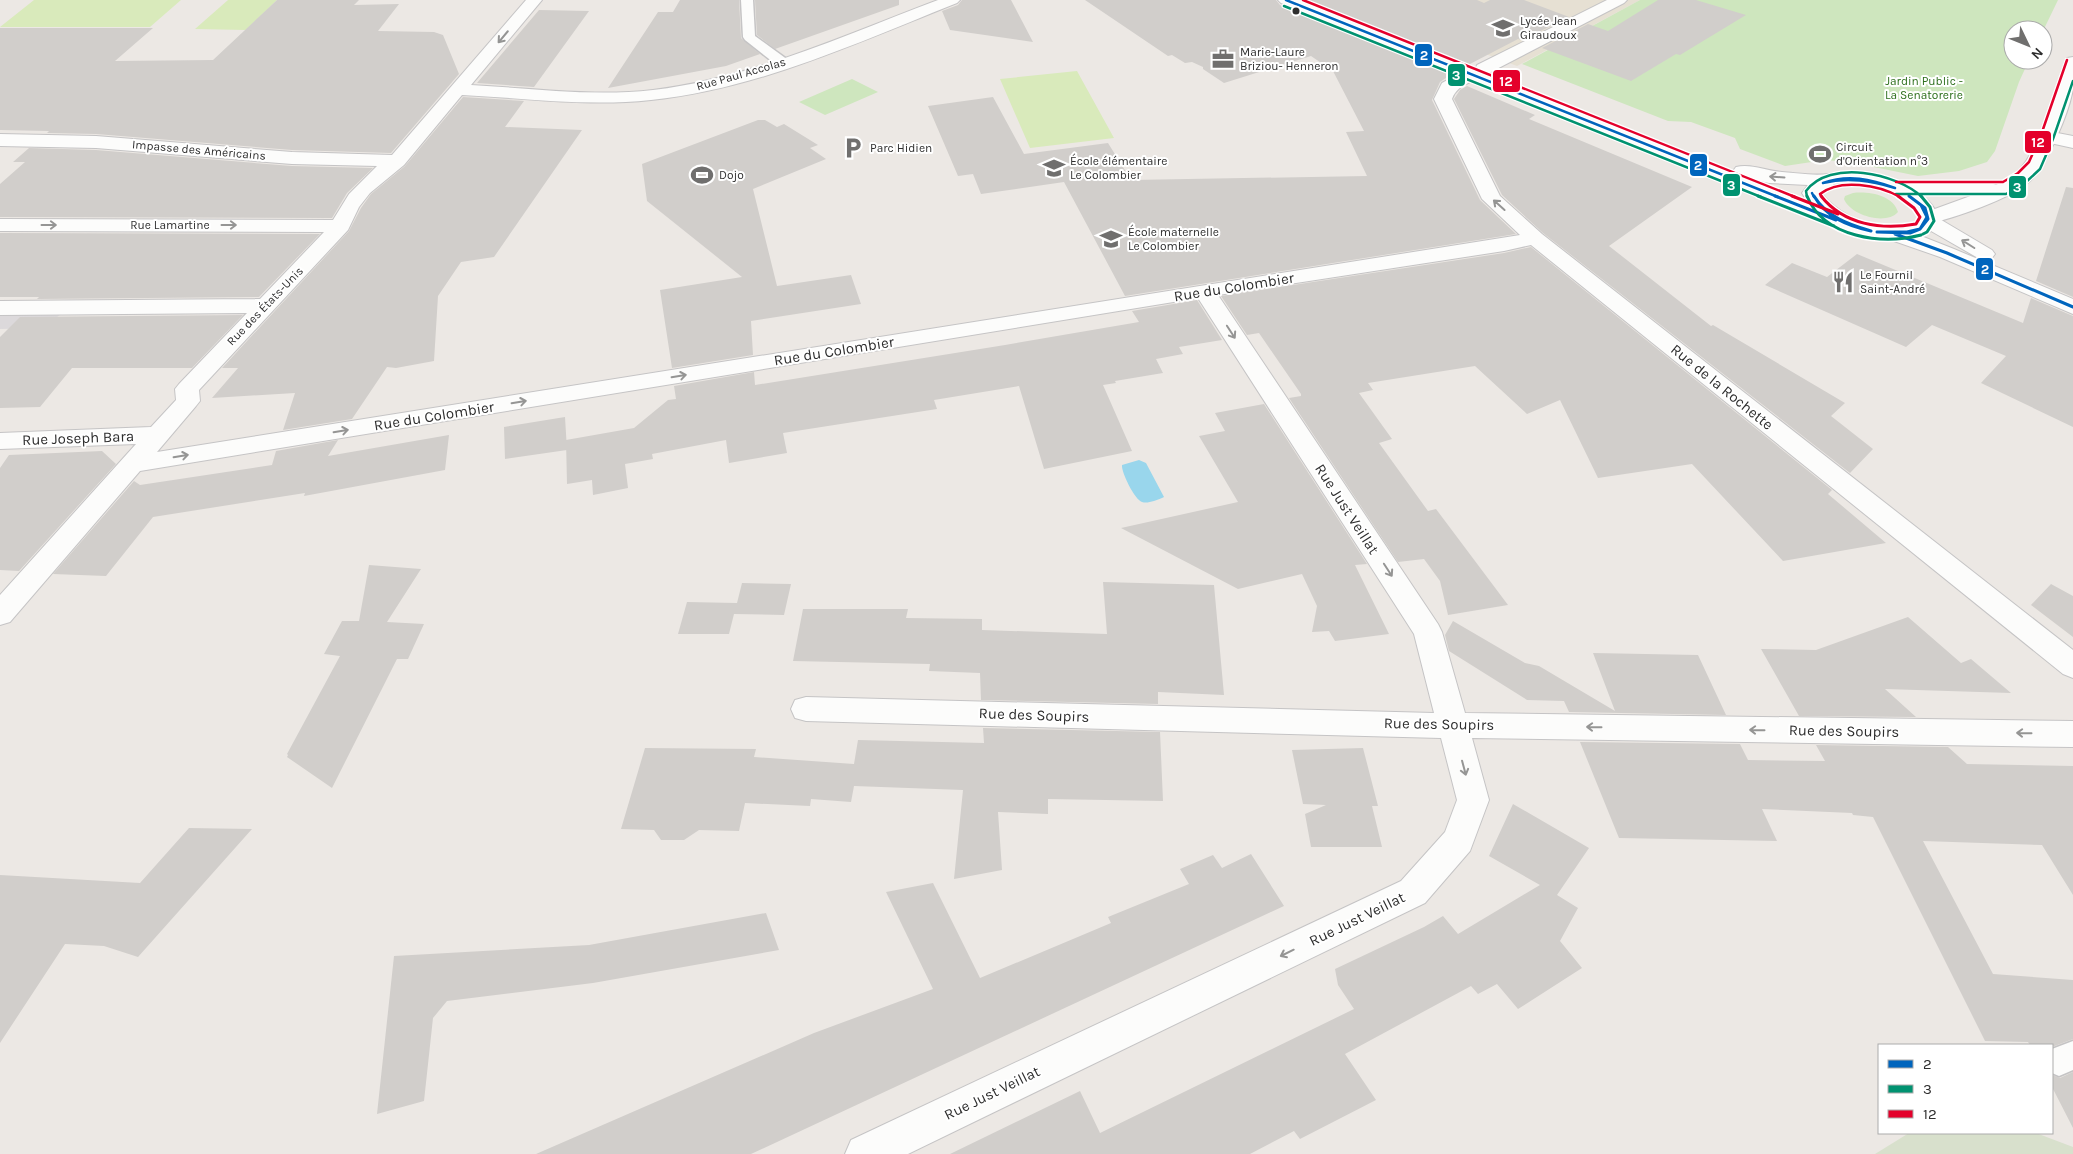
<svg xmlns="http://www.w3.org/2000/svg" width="2073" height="1154" font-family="Karla,sans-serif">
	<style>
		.industrial { fill: #dcd9db }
		.education { fill: #e6e0d3 }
		.green { fill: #cee6be }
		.cemetery { fill: #d8e0cc }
		.pitch { fill: #d9eabb }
		.water { fill: #99d6ec }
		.building { fill: #d1cecb }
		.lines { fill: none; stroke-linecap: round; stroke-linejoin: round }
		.service-casing { stroke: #c5c4c5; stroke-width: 3 }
		.minor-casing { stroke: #c5c4c5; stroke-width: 2 }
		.tertiary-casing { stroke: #c5c4c5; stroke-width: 2 }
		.secondary-casing { stroke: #c5c4c5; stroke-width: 2 }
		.service { fill: #fcfcfb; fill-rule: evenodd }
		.minor { fill: #fcfcfb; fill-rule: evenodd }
		.tertiary { fill: #fcfcfb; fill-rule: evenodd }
		.secondary { fill: #fcfcfb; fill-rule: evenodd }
		.bus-1-far1-casing { stroke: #fff; stroke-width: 5 }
		.bus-1-casing { stroke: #fff; stroke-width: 6 }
		.bus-2-far1-casing { stroke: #fff; stroke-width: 5 }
		.bus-2-casing { stroke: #fff; stroke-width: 6 }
		.bus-3-far1-casing { stroke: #fff; stroke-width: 5 }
		.bus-3-casing { stroke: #fff; stroke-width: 6 }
		.bus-1-far1 { stroke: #0065bd; stroke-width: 2.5 }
		.bus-1 { stroke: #0065bd; stroke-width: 3 }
		.bus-2-far1 { stroke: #009270; stroke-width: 2.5 }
		.bus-2 { stroke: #009270; stroke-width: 3 }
		.bus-3-far1 { stroke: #e4002b; stroke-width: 2.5 }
		.bus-3 { stroke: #e4002b; stroke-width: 3 }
		.oneway { stroke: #959594 }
		.bus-dot { fill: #2e2e2e; stroke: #fff; stroke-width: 2 }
		.labels { text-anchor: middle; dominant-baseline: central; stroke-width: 4; stroke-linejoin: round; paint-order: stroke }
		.far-poi-label { font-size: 12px; fill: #2e2e2e; stroke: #fff; text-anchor: start }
		.far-street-label { font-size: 12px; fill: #2e2e2e; stroke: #fff }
		.far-park-label { font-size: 12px; fill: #2c6e1b; stroke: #fff }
		.street-label { font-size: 15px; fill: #2e2e2e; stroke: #fff }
		.line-badge { stroke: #fff; stroke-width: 2 }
		.badge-label { font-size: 14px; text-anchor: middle; font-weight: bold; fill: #fff }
	</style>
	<rect width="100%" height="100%" fill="#ece8e4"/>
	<path class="industrial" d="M63,311L47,328L0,329V312Z"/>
	<path class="education" d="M1345,0H1640L1517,66Z"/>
	<path class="green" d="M1640,0H2058L2043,31L2013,30V60H2029L2019,82L1995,151L1987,162L1959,171L1918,176L1849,162L1825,160L1785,166L1740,149L1735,138L1691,122L1668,121L1522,64Z
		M852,79L878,92L825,115L799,102Z
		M1853,193C1868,191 1893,195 1898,212C1886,226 1850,215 1844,199L1845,196Z"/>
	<path class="cemetery" d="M1909,1133H2036L2073,1147V1154H1875Z"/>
	<path class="pitch" d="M34,0H181L150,27H0Z
		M228,0H277L246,30L195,29Z
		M1077,71L1114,138L1030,148L1000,79Z"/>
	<path class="water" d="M1139,460L1146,463L1164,497L1162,498C1156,500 1148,504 1142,502C1135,500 1121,472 1122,465Z"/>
	<path class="building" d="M277,0H359L354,5L399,4L378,31L434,32L443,35L459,74L391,153L292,150L96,134L47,133L49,131L0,130V28H153L115,61L213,60Z
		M680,0H739L741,38L760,54L726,66L608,88L658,12H673Z
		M755,0H899V5L775,49L757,35Z
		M962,0H1011L1033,42L950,30L942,11L958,5Z
		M1085,0H1276L1280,5L1452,74L1440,82L1432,100L1480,200L1516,234L1125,296L1064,182L981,194L973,174L958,176L928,106L993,97L1024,154L1108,143L1131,180L1367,176L1346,132L1364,131L1333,71L1311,56L1224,83L1203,69V67L1192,62L1185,63L1172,55L1168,56Z
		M1305,0H1477L1484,3L1490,0H1524L1569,17L1522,40L1518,39L1468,65Z
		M1658,0H1696L1746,15L1680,55L1676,54L1631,81L1542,48L1588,24L1608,31Z
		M539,10L589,11L534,87L477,83Z
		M1467,86L1535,115L1529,119L1692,187L1609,246L1711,326L1713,325L1845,403L1831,416L1873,449L1850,473L1543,233L1502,195L1454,99L1460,90Z
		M463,97L524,101L505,127L582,130L494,257L461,262L438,296L434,361L396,368L387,367L352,419L283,430L295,393L212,398L238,368H222L349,231L361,208L371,194L405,166Z
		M758,120H765L777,127L784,124L818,145L810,148L826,159L753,189L777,286L851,275L861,304L751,321L753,355L672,368L660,290L742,277L647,201L642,164Z
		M29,148L96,150L292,166L373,168L347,193L332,218L0,217V184L25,162H13Z
		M2066,187L2073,188V297L2036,281Z
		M0,233L320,234L259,297L37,299L39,297H0Z
		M1531,247L1832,490L1828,494L1886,543L1783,561L1692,464L1598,478L1560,400L1527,414L1475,366L1368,383L1373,390L1359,393L1392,439L1379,443L1428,511L1436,509L1508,605L1448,615L1440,581L1424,559L1398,562L1289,398L1301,396V394L1259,333L1247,335L1221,296L1504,253Z
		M1857,254L2023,323L2031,298L2073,316V427L1981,383L2006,356L1932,325L1906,347L1765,285L1792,263L1827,277Z
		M1197,300L1222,340L1179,347L1183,354L1156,359L1163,373L1115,381L1116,383L1103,385L1132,451L1044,469L1019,386L934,400L937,409L783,433L787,453L729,463L726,440L652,454L653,459L625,464L628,488L593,495L592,480L567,484L566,440L634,428L668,400L676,399L674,386L754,372L755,385L1005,345L1139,322L1132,311Z
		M243,315L192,368H72L40,407L0,408V337L20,317Z
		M1264,404L1367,564L1355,565L1389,634L1335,641L1329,631L1312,632L1317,606L1302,574L1238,589L1121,528L1238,502L1199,436L1225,431L1215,413Z
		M565,417L567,450L505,459L504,427Z
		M449,435L445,470L304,496L305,493L153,517L106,576L53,574L134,481L140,485L272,465L276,451L338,440L328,456Z
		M102,451L116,464L19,571L0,570V468L9,455Z
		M369,565L421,569L387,622L424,624L408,659H397L332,788L287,757L288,755L287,754L340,656L324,654L342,621H359Z
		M1103,582L1214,585L1224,695L1158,692V704L981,700L980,673L929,671L930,664L793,661L803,609H908L906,618L982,619V630L1107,634Z
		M742,583L791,584L784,615L734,614L729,634H678L687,602L737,603Z
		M2051,584L2073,596V637L2031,605Z
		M1908,617L1961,663L1971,659L2011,693L1885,689L1916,717L1799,716L1761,649L1816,650Z
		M1453,621L1525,663L1539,666L1615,711L1593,653L1698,655L1726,715L1569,712L1564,701L1527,700L1449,651L1445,635Z
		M983,728L1160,732L1163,801L1048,799V814L998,812L1002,870L954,879L963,790L854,786L851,802L811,799L810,806L745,803L739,831L699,830L684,840H661L654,830L621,829L645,748L756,749L754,757L854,764L858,740L984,743Z
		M1580,742L1740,744L1748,760L1825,761L1816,745L1948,747L1967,764L2073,766V895L2042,845L1923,841L1993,974L2073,980V1039L2052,1047V1045H2030L2028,1042L1985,1041L1873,817L1853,815L1852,813L1762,809L1777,841L1619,838Z
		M1363,748L1378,806H1372L1382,847H1311L1305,814L1326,805L1303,804L1292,750Z
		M1513,804L1589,848L1557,895L1578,908L1560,941L1582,968L1518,1009L1497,984L1478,994L1471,986L1345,1054L1376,1100L1300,1139L1294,1131L1250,1154H950L1080,1091L1100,1133L1354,1009L1338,985L1335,969L1424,927L1443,916L1458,934L1540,885L1489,856Z
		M189,828L252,829L138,957L104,946L65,944L0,1043V875L140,883Z
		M1251,854L1284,906L751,1154H536L814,1033L933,989L886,892L933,883L980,978L1111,923L1108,917L1189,884L1180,869L1213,855L1222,868Z
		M766,913L779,950L593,983L447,1001L433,1018L424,1101L377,1114L394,956L589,945Z
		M2073,1072V1128L2052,1087V1075L2060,1078Z"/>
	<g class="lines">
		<g class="service-casing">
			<path id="service" d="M741,0H753L755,36L788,60L789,63L788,66H778L745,40L743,37Z
				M2073,1041V1070L2059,1076L2052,1073V1049Z"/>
		</g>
		<g class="minor-casing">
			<path id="minor" d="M526,0H542L471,85C531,88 592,97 653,90C752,78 845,35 938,0H960L957,3C859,42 758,89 651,100C588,107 525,98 462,95L404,165L370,193L359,207L348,230L199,390L200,401L196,406L157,452L1520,235L1482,199L1434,99L1442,83L1466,70H1475L1477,65L1607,0H1627L1624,3L1489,73H1480C1475,85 1459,81 1452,99L1500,196L1542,234L2073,650V678L2063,674L1531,245L1504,251L1218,295L1438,624L1442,632L1465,713L2073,721V747L1472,738L1489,800L1470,851L1425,903L908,1154H845L851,1140L1401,881L1445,832L1457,800L1441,738L806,721L795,718L791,709L795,700L806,697L1434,713L1414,634L1198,298L140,471L10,622L0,625V595L136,444L0,449V433L151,427L176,400L175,389L179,384L247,313L0,315V301L260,299L324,232L0,231V219L333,220L349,194L377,166L292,164L96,148L0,146V134L96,136L292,152L392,155Z
				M2047,131L2073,136V148L2041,141L2038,137L2041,133Z"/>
		</g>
		<g class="tertiary-casing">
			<path id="tertiary" d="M2073,57C2073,67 2073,78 2073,88C2070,111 2047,165 2030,181C2011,199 1954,218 1928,224L1921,222L1918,218L1921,214L1976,194H1896L1889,192L1886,188L1889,184L1896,182H1988L1996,185C2003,182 2010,178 2016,173C2039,153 2054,92 2065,62L2067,58Z"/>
		</g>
		<g class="secondary-casing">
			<path id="secondary" d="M1278,0H1300L1735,173L1733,171L1736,167C1750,163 1767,171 1782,172C1797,173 1813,176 1828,174C1839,173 1848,172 1859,173C1884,175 1933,191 1938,218L1992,250L1995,254L1992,258L1985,260L1978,258L1931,231L1921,236L1954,249L2073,299V314L1940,257L1894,241L1856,234L1829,224L1281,3ZM1747,178L1769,183L1808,185L1802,193L1807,201ZM1834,184C1857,181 1912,193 1918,218C1903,246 1835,216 1822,193Z"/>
		</g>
		<use href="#service" class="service"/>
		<use href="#minor" class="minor"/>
		<use href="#tertiary" class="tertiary"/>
		<use href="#secondary" class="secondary"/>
		<g class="bus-1-far1-casing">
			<path id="bus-1-far1" d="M1286,0L1778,197
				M1823,183C1848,174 1871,179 1895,188
				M1823,183C1848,177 1871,181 1895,188
				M1812,193L1814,197
				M1812,193L1814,197"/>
		</g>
		<g class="bus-1-casing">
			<path id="bus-1" d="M1775,196L1836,220
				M1814,196C1827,217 1848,224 1871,231
				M1814,196C1826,217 1847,226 1871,231
				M1909,196L1925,208L1928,219L1920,229
				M1909,196L1921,205L1927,217L1920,229
				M1877,232H1907L1920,229
				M1877,232L1910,233L1920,229
				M1895,234L1947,253L2073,307"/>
		</g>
		<g class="bus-2-far1-casing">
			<path id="bus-2-far1" d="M1284,6L1761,197
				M1896,194H2006L2025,183L2040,169L2053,139L2073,81
				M1807,197L1806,191C1830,159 1896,173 1922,197"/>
		</g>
		<g class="bus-2-casing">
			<path id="bus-2" d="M1758,196L1834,226
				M1807,196C1824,238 1882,245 1921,235
				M1921,196L1930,207L1934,221L1927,232L1923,234"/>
		</g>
		<g class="bus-3-far1-casing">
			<path id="bus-3-far1" d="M1303,0L1795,197
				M1896,182H2003L2018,173L2029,162L2041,135L2067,60
				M1822,197L1820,194C1840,178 1879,185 1900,197"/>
		</g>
		<g class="bus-3-casing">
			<path id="bus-3" d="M1792,196L1838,214
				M1821,196C1844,225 1881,230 1916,224L1920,217L1914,208L1898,196"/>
		</g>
		<use href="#bus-1-far1" class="bus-1-far1"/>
		<use href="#bus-1" class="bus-1"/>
		<use href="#bus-2-far1" class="bus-2-far1"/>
		<use href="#bus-2" class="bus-2"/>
		<use href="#bus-3-far1" class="bus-3-far1"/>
		<use href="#bus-3" class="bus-3"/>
	</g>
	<defs><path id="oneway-shaft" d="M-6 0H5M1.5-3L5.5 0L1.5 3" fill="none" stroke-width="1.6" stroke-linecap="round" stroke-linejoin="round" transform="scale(1.25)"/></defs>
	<g class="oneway">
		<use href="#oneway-shaft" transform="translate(503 37) rotate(130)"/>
		<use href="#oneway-shaft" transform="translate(1777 177) rotate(-176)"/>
		<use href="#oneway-shaft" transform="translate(1499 205) rotate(-138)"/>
		<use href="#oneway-shaft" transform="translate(49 225)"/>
		<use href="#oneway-shaft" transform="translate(229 225)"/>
		<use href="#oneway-shaft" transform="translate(1968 244) rotate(-148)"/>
		<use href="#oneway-shaft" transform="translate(1231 332) rotate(57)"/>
		<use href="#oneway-shaft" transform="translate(679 376) rotate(-9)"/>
		<use href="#oneway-shaft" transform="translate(519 402) rotate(-9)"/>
		<use href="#oneway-shaft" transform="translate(341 431) rotate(-9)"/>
		<use href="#oneway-shaft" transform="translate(181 456) rotate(-9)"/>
		<use href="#oneway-shaft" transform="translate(1388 570) rotate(57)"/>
		<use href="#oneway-shaft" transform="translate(1594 727) rotate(-179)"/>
		<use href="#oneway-shaft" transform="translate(1757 730) rotate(-179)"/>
		<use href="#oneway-shaft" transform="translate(2024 733) rotate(-179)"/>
		<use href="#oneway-shaft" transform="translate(1464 768) rotate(75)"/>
		<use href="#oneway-shaft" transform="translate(1287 953) rotate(154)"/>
	</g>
	<defs>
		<g id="school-bare" transform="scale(1.725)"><path d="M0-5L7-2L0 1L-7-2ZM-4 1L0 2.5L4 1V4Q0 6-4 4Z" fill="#706f6e" stroke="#fff" stroke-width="2.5" paint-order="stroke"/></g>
		<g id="office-bare" transform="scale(1.725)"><path d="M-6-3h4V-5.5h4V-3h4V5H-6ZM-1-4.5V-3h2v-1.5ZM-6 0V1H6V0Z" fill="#706f6e" stroke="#fff" stroke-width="2.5" paint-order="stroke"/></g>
		<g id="parking-bare" transform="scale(1.725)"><path d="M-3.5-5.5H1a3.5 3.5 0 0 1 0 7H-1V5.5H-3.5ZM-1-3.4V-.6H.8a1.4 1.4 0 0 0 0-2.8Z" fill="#706f6e" stroke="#fff" stroke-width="2.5" paint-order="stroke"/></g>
		<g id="stadium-bare" transform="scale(1.725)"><path d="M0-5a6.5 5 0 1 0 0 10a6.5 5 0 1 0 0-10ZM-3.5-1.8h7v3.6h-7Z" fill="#706f6e" stroke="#fff" stroke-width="2.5" paint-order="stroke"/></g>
		<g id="restaurant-bare" transform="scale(1.725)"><path d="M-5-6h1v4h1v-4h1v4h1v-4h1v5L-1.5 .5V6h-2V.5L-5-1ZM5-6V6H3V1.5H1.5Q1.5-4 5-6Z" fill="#706f6e" stroke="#fff" stroke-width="2.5" paint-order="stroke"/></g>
	</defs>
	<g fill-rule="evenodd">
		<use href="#school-bare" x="1503" y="28"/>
		<use href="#office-bare" x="1223" y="59"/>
		<use href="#parking-bare" x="853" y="148"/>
		<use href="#stadium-bare" x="1820" y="154"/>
		<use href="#school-bare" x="1054" y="168"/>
		<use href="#stadium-bare" x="702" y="175"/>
		<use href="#school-bare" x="1111" y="239"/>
		<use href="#restaurant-bare" x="1843" y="282"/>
	</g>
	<circle class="bus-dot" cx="1296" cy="11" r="4.5"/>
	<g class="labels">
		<g class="far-poi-label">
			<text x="1520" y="21">Lycée Jean<tspan x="1520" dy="14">Giraudoux</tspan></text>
			<text x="1240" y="52">Marie-Laure<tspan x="1240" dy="14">Briziou- Henneron</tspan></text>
			<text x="1836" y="147">Circuit<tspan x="1836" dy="14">d'Orientation n°3</tspan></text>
			<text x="870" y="148">Parc Hidien</text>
			<text x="1070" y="161">École élémentaire<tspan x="1070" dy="14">Le Colombier</tspan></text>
			<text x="719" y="175">Dojo</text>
			<text x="1128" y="232">École maternelle<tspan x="1128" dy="14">Le Colombier</tspan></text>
			<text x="1860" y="275">Le Fournil<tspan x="1860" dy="14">Saint-André</tspan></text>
		</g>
		<g class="far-street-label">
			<text transform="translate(741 74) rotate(-16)">Rue Paul Accolas</text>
			<text transform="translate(199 150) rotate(5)">Impasse des Américains</text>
			<text x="170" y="225">Rue Lamartine</text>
			<text transform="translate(265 306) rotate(-46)">Rue des États-Unis</text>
		</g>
		<g class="far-park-label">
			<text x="1924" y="81">Jardin Public -<tspan x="1924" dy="14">La Senatorerie</tspan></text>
		</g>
		<g class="street-label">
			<text transform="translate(1234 287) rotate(-9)">Rue du Colombier</text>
			<text transform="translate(834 351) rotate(-9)">Rue du Colombier</text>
			<text transform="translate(1722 387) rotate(39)">Rue de la Rochette</text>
			<text transform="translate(434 416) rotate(-9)">Rue du Colombier</text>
			<text transform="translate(78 438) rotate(-2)">Rue Joseph Bara</text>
			<text transform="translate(1347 509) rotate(57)">Rue Just Veillat</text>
			<text transform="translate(1034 715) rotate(2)">Rue des Soupirs</text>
			<text transform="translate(1439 724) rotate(1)">Rue des Soupirs</text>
			<text transform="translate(1844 731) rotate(1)">Rue des Soupirs</text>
			<text transform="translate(1357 919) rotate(-26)">Rue Just Veillat</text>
			<text transform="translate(992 1093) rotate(-26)">Rue Just Veillat</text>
		</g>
	</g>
	<g class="line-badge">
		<rect x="1414" y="43" width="19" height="24" rx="5" fill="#0065bd"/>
		<rect x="1447" y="63" width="19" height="24" rx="5" fill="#009270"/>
		<rect x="1492" y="69" width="29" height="24" rx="5" fill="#e4002b"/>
		<rect x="2024" y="130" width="28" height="24" rx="5" fill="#e4002b"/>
		<rect x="1689" y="153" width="19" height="24" rx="5" fill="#0065bd"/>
		<rect x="1722" y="173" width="19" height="24" rx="5" fill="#009270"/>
		<rect x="2008" y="175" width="19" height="24" rx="5" fill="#009270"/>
		<rect x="1975" y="257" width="19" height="24" rx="5" fill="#0065bd"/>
	</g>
	<g class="badge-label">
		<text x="1424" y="60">2</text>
		<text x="1456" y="80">3</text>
		<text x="1506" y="86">12</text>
		<text x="2038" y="147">12</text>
		<text x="1698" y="170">2</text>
		<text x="1731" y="190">3</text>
		<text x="2017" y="192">3</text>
		<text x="1985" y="274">2</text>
	</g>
	<rect x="1878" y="1044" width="175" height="90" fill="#ffffff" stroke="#ababab"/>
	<rect x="1888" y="1060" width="25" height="8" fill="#0065bd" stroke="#ababab"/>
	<text x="1923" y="1069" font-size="15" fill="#2e2e2e">2</text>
	<rect x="1888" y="1085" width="25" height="8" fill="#009270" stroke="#ababab"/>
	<text x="1923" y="1094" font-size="15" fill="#2e2e2e">3</text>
	<rect x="1888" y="1110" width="25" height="8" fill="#e4002b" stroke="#ababab"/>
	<text x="1923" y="1119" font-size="15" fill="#2e2e2e">12</text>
	<g transform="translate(2028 45) rotate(133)"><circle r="24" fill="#ffffff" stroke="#ababab"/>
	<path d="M0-4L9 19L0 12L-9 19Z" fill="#706f6e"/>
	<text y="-8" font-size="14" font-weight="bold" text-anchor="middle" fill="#2e2e2e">N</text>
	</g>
</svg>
